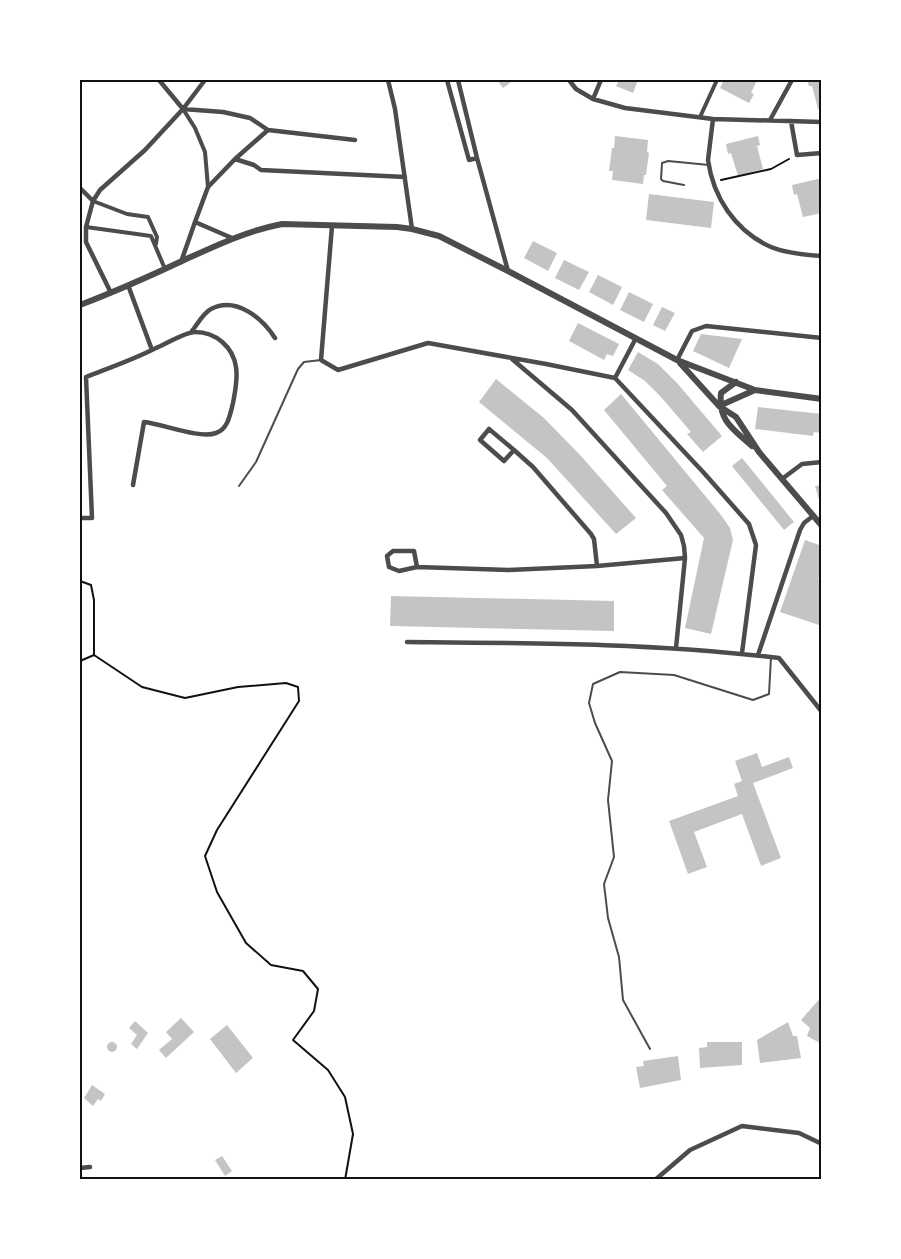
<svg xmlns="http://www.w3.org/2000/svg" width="901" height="1259" font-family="Raleway,sans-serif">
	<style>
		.building { fill: #c4c4c4 }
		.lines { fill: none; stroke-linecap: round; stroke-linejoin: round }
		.path { stroke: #111; stroke-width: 2 }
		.service { stroke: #4c4c4c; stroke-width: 2 }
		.pedestrian { stroke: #4c4c4c; stroke-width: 4 }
		.minor { stroke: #4c4c4c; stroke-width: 4.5 }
		.tertiary { stroke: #4c4c4c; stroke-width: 6 }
		.neatline { fill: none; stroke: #111; stroke-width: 2 }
	</style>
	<rect width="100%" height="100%" fill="#fff"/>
	<path class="building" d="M497,80H514L503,88Z
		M619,80H638L633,93L616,86Z
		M724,80L727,81L728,80H757L751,93L754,94L749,103L720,88Z
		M807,80H822V108L818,109L812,86H809Z
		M615,136L648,140L647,152L649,153L646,175H644L643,184L612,180L613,171H609L612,148H614Z
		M758,136L760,145L757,146L763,169L738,176L731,153L728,154L726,144Z
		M822,178V213L803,217L797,194L794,195L792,185Z
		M649,194L714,202L711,228L646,220Z
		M533,241L557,253L548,271L524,258Z
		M564,260L589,272L579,290L555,278Z
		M598,275L622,287L613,305L589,292Z
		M629,292L653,304L644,322L620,310Z
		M662,307L675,313L665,331L653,325Z
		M578,323L619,344L613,356L607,354L604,360L569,341Z
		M701,334L742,339L729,368L693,351Z
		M638,352L658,364L677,383L722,436L703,452L687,434L691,432L661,397L645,381L628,370Z
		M496,379L544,418L581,456L636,518L616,534L547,458L479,402Z
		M621,394L721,515L730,528L733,540L711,634L685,628L704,538L662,490L667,486L604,410Z
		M758,407L822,414V433L814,432L813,436L755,429Z
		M742,458L794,522L784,530L732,466Z
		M822,485V506H821L815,486Z
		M805,540L822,546V571L818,579L822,580V626L780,612Z
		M391,596L614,601V631L390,626Z
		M757,753L762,767L789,757L793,768L753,783L781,858L761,866L742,814L694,832L707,867L688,874L669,821L738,796L734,784L742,781L735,761Z
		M822,996V1044L807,1036L810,1028L801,1020Z
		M181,1018L194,1032L166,1058L159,1050L172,1039L166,1032Z
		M135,1021L148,1033L137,1049L131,1044L137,1035L129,1028Z
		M788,1022L793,1036H797L801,1058L760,1063L757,1040Z
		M227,1025L253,1058L236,1073L210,1039Z
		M107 1047a5 5 0 1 1 10 0a5 5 0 1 1-10 0Z
		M707,1042H742V1065L700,1068L699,1048L707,1047Z
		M678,1056L681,1080L640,1088L636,1067L644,1066L643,1061Z
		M92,1085L105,1094L101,1101L98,1099L93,1106L84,1098Z
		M222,1156L232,1171L225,1176L215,1160Z"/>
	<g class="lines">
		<path class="path" d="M721,180L771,169L789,159
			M80,581L91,585L94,600V655
			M80,661L94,655L142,687L185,698L238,687L286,683L298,687L299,701L217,830L205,856L217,892L246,943L271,965L303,971L318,989L314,1011L293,1040L328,1070L345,1097L353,1134L345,1180"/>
		<path class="service" d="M684,185L663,181L661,179L662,163L668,161L709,165
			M239,486L256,462L298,369L304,362L321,360
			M650,1049L623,1000L619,957L608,918L604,884L614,857L608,800L612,761L595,723L589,703L593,684L620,672L674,675L753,700L769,694L771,657"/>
		<path class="pedestrian" d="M183,109L195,128L205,152L208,187
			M700,117L717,80
			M93,201L127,214L148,217L157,237L156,244
			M86,227L151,236L165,269"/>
		<path class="minor" d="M159,80L183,109L223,112L250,118L268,130L355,140
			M388,80L395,109L412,229
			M447,80L469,160L477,158
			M458,80L477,158L508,271
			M569,80L576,89L593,99L625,108L713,119L822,122
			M593,99L601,80
			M713,119L708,160C713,197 735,231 771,247C785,253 806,255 822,256
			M770,120L792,80
			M791,121L797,155L822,153
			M235,159L254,165L261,170L405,177
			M80,188L93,201
			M195,222L208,187L235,159L268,130
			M332,226L321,360L338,370L428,343L546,364L615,378L636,338
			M181,262L195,222L232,238
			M128,285L152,350
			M111,293L86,242V227L93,201L100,190L145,150L183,109L205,80
			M192,331C197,325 203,313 211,309C236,296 262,318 275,338
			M512,359L572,410L666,513L681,535L684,546L685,558L676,648
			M677,360L692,331L706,326L822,338
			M615,378L704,473L749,524L756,545L742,653
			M514,450L489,429L480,440L504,461L514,450L533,467L591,534L594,539L597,566
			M782,479L802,464L822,462
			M80,518H92L86,377C109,368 132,360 154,349C165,345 184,332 195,332C216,332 233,347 236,367C238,379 235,392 233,403C230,415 228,429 216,433C199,439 163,424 144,422L133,485
			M417,567L414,551H393L387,556L389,567L399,571L417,567L509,570L597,566L685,558
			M407,642C531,643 656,643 779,658L822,712
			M758,655L800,530L804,523L813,516
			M80,1168L90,1167
			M655,1180L690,1150L742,1126L799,1133L822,1144"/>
		<path class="tertiary" d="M80,305C114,292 148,277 182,261C215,246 246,231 282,224L397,227L412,229L439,236L508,271L677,360L755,390L822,399
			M680,363L719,406L736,417L759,452L822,526
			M736,382L721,393C718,421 733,429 752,446
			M719,406L755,390"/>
	</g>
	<rect width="901" height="1259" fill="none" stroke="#ffffff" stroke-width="162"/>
	<rect x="81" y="81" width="739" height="1097" class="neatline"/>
</svg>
